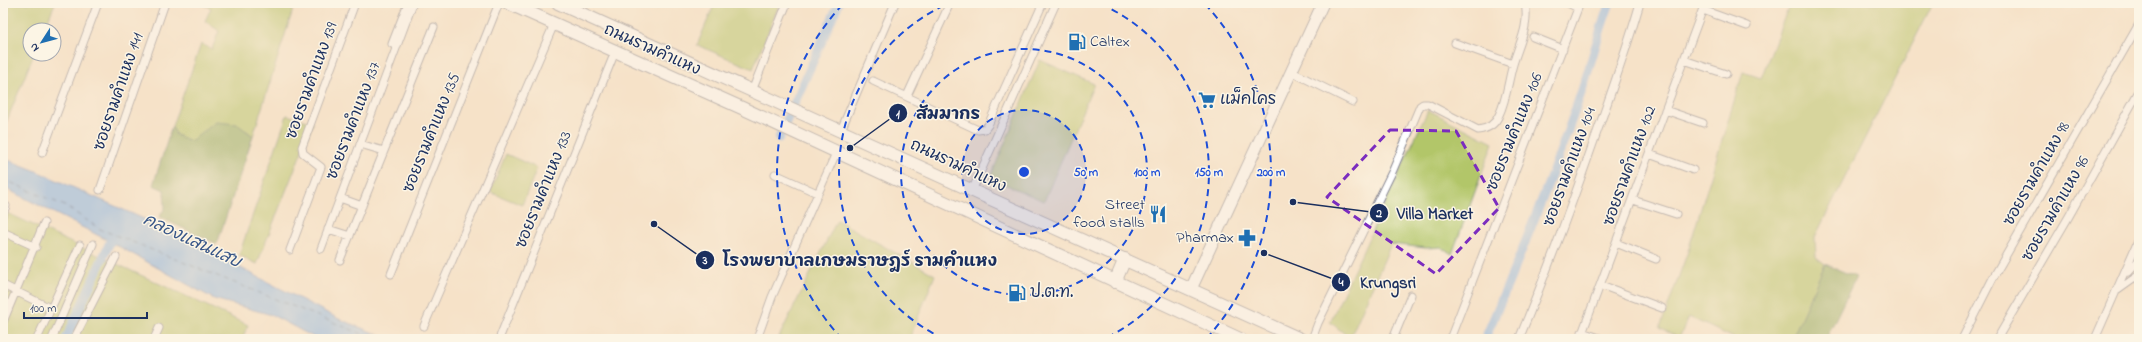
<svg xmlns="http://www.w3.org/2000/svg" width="2142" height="342" font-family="'Indie Flower','Playpen Sans Thai',sans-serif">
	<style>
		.green { fill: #b2c669; stroke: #667a64 }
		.forest { fill: #8dab5d; stroke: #546d5e }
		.water { fill: #7db1ea; stroke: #4c70a4 }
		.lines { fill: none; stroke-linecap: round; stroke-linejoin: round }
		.canal { stroke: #7db1ea; stroke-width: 9 }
		.ferry { stroke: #385688; stroke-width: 1; stroke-dasharray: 5 4; stroke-linecap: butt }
		.street-casing { stroke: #888893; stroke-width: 9 }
		.secondary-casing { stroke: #888893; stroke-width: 13 }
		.primary-casing { stroke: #888893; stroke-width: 14 }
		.street { stroke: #fff; stroke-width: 7 }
		.secondary { stroke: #fff; stroke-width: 11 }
		.primary { stroke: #fff; stroke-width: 12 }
		.marked { fill: none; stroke: #7b2cbf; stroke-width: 3; stroke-dasharray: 8 5; stroke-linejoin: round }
		.ring { fill: none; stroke: #1d4ed8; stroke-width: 2; stroke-dasharray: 7 5 }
		.labels { text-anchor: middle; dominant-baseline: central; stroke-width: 3; stroke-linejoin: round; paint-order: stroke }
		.poi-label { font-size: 16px; fill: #1b2f5e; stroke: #fcf5e5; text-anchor: start }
		.street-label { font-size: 16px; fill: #1b2f5e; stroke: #fcf5e5 }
		.water-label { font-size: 17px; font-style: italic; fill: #385688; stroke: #fcf5e5 }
		.centre { fill: #1d4ed8; stroke: #fcf5e5; stroke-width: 2 }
		.ring-label { font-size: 12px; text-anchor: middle; font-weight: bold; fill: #1d4ed8; stroke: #fcf5e5; stroke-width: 3; stroke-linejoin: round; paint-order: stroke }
		.leader { fill: none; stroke: #1b2f5e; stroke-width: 1.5 }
		.callout-dot { fill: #1b2f5e; stroke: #fcf5e5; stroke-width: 1.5 }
		.mark-label { font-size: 12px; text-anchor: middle; font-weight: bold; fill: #fff }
		.callout-label { font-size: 17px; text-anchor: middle; font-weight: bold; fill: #1b2f5e; stroke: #fcf5e5; stroke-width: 3; stroke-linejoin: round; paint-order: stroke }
	</style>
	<rect width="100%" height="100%" fill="#fcf5e5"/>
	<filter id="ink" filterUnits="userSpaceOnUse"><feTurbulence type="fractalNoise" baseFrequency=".025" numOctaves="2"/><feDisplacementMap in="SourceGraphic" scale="8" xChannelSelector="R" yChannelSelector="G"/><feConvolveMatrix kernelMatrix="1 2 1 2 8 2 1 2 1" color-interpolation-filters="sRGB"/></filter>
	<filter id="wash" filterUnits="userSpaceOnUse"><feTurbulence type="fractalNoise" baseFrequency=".012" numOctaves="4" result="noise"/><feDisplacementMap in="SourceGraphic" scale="16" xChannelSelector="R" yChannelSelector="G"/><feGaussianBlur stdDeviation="0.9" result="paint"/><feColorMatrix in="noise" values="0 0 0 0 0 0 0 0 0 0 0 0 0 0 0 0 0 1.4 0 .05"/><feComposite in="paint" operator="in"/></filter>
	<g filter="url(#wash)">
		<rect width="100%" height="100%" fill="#f6e2c8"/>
		<path class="green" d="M3,3H55L44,30H30V54H34L3,130Z
			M199,3H295L253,136L247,131L216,122L191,141L176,135L172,126L201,44L212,49L219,31L205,21L211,8Z
			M715,3H780L753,69L697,45Z
			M1790,3H1933L1815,237L1816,257L1825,264L1792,339H1736L1689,317L1679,338L1660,328L1687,254L1743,72L1761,78Z
			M1040,60L1094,84L1044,201L990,178Z
			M1428,110L1493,143L1452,254L1441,247L1426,248L1391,244L1350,338L1330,322Z
			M287,115L313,123L257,264L239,255Z
			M506,154L537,168L522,205L490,192Z
			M3,211L248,325L242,339H3Z
			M837,220L935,275L910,337L913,339H778Z"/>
		<path class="forest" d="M216,122L237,124L253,136L217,244L159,217L165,208L164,190L153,185L172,126L176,135L191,141Z
			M1825,264L1856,277L1826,339H1801L1793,336Z"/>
		<path class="water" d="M3,158L34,170L162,227L339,319L389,339H317L272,315L214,299L111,242L3,187Z"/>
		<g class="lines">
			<path class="canal" d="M779,138L839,3
				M66,339L115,231
				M1485,339C1519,259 1552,178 1580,96C1591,65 1598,33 1610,3"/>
			<path class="ferry" d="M3,179L65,206L100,229L375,339"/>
		</g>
	</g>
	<g filter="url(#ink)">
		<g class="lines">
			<g class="street-casing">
				<path id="street" d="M1568,3L1578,8
					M1703,10L1747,26
					M1533,37L1563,49
					M1455,43L1513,64
					M392,44L408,3
					M1684,60L1726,74
					M1292,72L1353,102
					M873,81L978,130L985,129L988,125L1043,3
					M752,91L787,3
					M907,96L950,3
					M1665,110L1703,123
					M841,130L895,3
					M360,144L384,151
					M42,153L98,3
					M1649,154L1693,170
					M775,174L817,193
					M100,190L165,3
					M972,191L1056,3
					M340,198L362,206
					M1633,200L1676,214
					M3,213L6,206
					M328,229L350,236
					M3,232L36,247
					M1616,243L1656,259
					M321,249L413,3
					M290,250L321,167L303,153L302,147L355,3
					M340,260L434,27
					M2128,272L2138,261
					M391,274L499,3
					M3,285L50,308
					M1601,285L1662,308
					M2118,290L2139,275
					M3,322L44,223
					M424,326L554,24
					M1582,332L1602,339
					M37,339L80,245
					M52,339L93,244
					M74,339L116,257
					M154,339L159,328
					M499,339L615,52
					M757,339L772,297L836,153
					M1312,339L1318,323L1393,170L1420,106L1423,104H1428L1478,130C1487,129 1495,125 1499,115C1506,101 1508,83 1512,68C1518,45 1530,27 1525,3
					M1393,339L1411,295
					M1450,339L1580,3
					M1519,339C1547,272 1572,204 1596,135C1612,91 1627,48 1640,3
					M1580,339L1705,3
					M1962,339L1993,278L2139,24
					M1997,339L2068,218L2139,91
					M2095,339L2139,239"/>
			</g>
			<g class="secondary-casing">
				<path id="secondary" d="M1191,289L1323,3"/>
			</g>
			<g class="primary-casing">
				<path id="primary" d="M508,3L742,108L1240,339
					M558,3L1300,339
					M1115,282L1125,259"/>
			</g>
			<use href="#street" class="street"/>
			<use href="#secondary" class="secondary"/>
			<use href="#primary" class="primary"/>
		</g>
	</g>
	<path d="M0 0H2142V342H0ZM1390,130L1456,131L1499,208L1436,274L1327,197Z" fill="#f6e2c8" fill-opacity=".55" fill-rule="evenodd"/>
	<path class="marked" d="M1390,130L1456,131L1499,208L1436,274L1327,197Z"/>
	<circle cx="1024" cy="172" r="62" fill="#1d4ed8" fill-opacity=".12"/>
	<g class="ring">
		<circle cx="1024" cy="172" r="62"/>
		<circle cx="1024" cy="172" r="123"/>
		<path d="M944 339A185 185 0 0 1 947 4M1101 4A185 185 0 0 1 1104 339"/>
		<path d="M842 339A247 247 0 0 1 843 4M1205 4A247 247 0 0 1 1206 339"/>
	</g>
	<defs>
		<g id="fuel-bare" transform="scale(1.38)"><path d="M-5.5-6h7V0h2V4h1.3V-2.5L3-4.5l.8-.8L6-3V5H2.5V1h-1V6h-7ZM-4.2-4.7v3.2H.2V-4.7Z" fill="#1f6fb2" stroke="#fcf5e5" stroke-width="2.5" paint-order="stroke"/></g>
		<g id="supermarket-bare" transform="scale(1.38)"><path d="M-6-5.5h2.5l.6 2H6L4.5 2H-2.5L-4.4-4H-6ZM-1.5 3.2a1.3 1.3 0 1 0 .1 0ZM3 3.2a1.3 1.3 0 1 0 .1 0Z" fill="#1f6fb2" stroke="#fcf5e5" stroke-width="2.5" paint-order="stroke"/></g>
		<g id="restaurant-bare" transform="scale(1.38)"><path d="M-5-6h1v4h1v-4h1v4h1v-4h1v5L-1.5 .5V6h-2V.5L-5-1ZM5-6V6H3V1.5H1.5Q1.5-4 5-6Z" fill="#1f6fb2" stroke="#fcf5e5" stroke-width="2.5" paint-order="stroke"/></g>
		<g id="pharmacy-bare" transform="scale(1.38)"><path d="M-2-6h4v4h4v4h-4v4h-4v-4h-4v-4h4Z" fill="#1f6fb2" stroke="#fcf5e5" stroke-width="2.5" paint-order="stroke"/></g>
	</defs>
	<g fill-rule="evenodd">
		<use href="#fuel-bare" x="1077" y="42"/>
		<use href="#supermarket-bare" x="1207" y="100"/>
		<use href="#restaurant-bare" x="1158" y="214"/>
		<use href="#pharmacy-bare" x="1247" y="238"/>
		<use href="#fuel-bare" x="1017" y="293"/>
	</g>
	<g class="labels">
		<g class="poi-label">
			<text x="1090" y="42">Caltex</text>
			<text x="1220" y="100">แม็คโคร</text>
			<text x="1145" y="205" text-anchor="end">Street<tspan x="1145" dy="18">food stalls</tspan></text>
			<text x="1234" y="238" text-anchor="end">Pharmax</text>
			<text x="1030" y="293">ป.ต.ท.</text>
		</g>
		<g class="street-label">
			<text transform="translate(652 50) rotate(24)">ถนนรามคำแหง</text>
			<text transform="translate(312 81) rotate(-70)">ซอยรามคำแหง 139</text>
			<text transform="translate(119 92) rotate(-71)">ซอยรามคำแหง 141</text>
			<text transform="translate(354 121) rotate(-69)">ซอยรามคำแหง 137</text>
			<text transform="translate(1515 132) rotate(-68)">ซอยรามคําแหง 106</text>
			<text transform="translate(432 133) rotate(-68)">ซอยรามคำแหง 135</text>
			<text transform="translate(958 166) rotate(25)">ถนนรามคำแหง</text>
			<text transform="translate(1630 166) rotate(-70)">ซอยรามคําแหง 102</text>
			<text transform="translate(1570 167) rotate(-70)">ซอยรามคําแหง 104</text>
			<text transform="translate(2037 174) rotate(-60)">ซอยรามคําแหง 98</text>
			<text transform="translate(544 190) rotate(-68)">ซอยรามคำแหง 133</text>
			<text transform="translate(2056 209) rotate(-60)">ซอยรามคําแหง 96</text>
		</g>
		<g class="water-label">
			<text transform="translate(192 241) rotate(25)">คลองแสนแสบ</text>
		</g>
	</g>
	<circle cx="1024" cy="172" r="6" class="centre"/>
	<g class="ring-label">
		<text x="1086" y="176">50 m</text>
		<text x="1147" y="176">100 m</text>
		<text x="1209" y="176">150 m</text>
		<text x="1271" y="176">200 m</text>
	</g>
	<path class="leader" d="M850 148L898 113M1293 202L1379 213M654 224L705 260M1264 253L1341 282"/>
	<g class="callout-dot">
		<circle cx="850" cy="148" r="4"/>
		<circle cx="1293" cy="202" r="4"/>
		<circle cx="654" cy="224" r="4"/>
		<circle cx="1264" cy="253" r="4"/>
		<circle cx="898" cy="113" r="10"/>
		<circle cx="1379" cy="213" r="10"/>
		<circle cx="705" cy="260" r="10"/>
		<circle cx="1341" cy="282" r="10"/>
	</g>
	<g class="mark-label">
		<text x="898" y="118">1</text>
		<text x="1379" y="217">2</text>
		<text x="705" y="264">3</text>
		<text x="1341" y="286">4</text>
	</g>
	<g class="callout-label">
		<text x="948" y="119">สัมมากร</text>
		<text x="1435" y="219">Villa Market</text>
		<text x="860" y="266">โรงพยาบาลเกษมราษฎร์ รามคำแหง</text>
		<text x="1388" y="288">Krungsri</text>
	</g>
	<rect width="2142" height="342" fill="none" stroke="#fcf5e5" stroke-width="16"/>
	<g transform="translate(42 42) rotate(234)"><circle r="19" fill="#fcf5e5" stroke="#a2a6af"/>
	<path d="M0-3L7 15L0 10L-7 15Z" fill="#1f6fb2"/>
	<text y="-6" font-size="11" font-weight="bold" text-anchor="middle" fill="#1b2f5e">N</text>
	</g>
	<path d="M24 312v6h123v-6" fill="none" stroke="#1b2f5e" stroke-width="2"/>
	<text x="30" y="312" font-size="12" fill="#1b2f5e" stroke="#fcf5e5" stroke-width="3" paint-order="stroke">100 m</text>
</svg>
